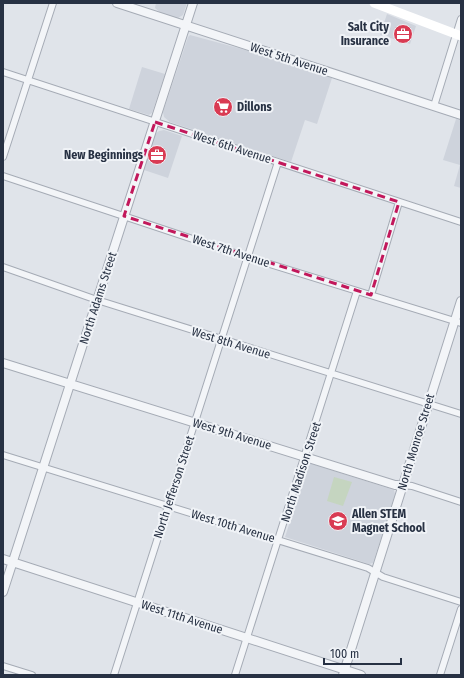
<svg xmlns="http://www.w3.org/2000/svg" width="464" height="678" font-family="'Fira Sans Condensed',sans-serif">
	<style>
		.built { fill: #ced3dc }
		.green { fill: #c5d5c0 }
		.lines { fill: none; stroke-linecap: round; stroke-linejoin: round }
		.minor-casing { stroke: #a5abb5; stroke-width: 8 }
		.tertiary-casing { stroke: #a5abb5; stroke-width: 10 }
		.minor { stroke: #f3f5f8; stroke-width: 6 }
		.tertiary { stroke: #f3f5f8; stroke-width: 8 }
		.secondary { stroke: #fff; stroke-width: 9 }
		.marked { fill: none; stroke: #c2185b; stroke-width: 3; stroke-dasharray: 8 5; stroke-linejoin: round }
		.labels { text-anchor: middle; dominant-baseline: central; stroke-width: 4; stroke-linejoin: round; paint-order: stroke }
		.poi-label { font-size: 12px; font-weight: bold; fill: #273143; stroke: #f0f3f7; text-anchor: end }
		.street-label { font-size: 12px; fill: #273143; stroke: #f0f3f7 }
	</style>
	<rect width="100%" height="100%" fill="#e0e4ea"/>
	<path class="built" d="M156,3H187L183,15L178,18L161,13L155,8Z
		M387,14L416,26L410,44L380,35Z
		M190,35L242,49L332,78L317,124L305,120L291,162L170,122L164,117L163,112L188,37Z
		M142,67L165,74L152,113L149,115L129,109Z
		M456,119L461,120V188L454,186L460,165L443,160Z
		M164,130L182,136L168,178L144,170L155,134L159,131Z
		M309,463L394,490L395,494L373,563L369,564L285,537Z"/>
	<path class="green" d="M334,477L352,482L343,506L327,501Z"/>
	<g class="lines">
		<g class="minor-casing">
			<path id="minor" d="M3,72L461,222
				M434,106L461,19
				M3,157L53,3
				M3,176L247,257L461,323
				M3,267L97,300L461,414
				M371,295L399,202
				M3,455L368,568L383,577L461,602
				M403,485L412,486L461,502
				M3,666L32,675
				M114,675L278,162
				M235,675L357,291
				M440,675L461,609"/>
		</g>
		<g class="tertiary-casing">
			<path id="tertiary" d="M117,3L461,115
				M3,363L395,485H403
				M3,559L361,675
				M3,592L193,3
				M343,675L461,301"/>
		</g>
		<use href="#minor" class="minor"/>
		<use href="#tertiary" class="tertiary"/>
		<path class="secondary" d="M374,3L461,36"/>
	</g>
	<path class="marked" d="M155,122L399,202L371,295L124,216Z"/>
	<defs>
		<g id="office-disc" transform="scale(1)"><circle r="9.5" fill="#d93b53" stroke="#f0f3f7"/><path d="M-6-3h4V-5.5h4V-3h4V5H-6ZM-1-4.5V-3h2v-1.5ZM-6 0V1H6V0Z" fill="#fff"/></g>
		<g id="supermarket-disc" transform="scale(1)"><circle r="9.5" fill="#d93b53" stroke="#f0f3f7"/><path d="M-6-5.5h2.5l.6 2H6L4.5 2H-2.5L-4.4-4H-6ZM-1.5 3.2a1.3 1.3 0 1 0 .1 0ZM3 3.2a1.3 1.3 0 1 0 .1 0Z" fill="#fff"/></g>
		<g id="school-disc" transform="scale(1)"><circle r="9.5" fill="#d93b53" stroke="#f0f3f7"/><path d="M0-5L7-2L0 1L-7-2ZM-4 1L0 2.5L4 1V4Q0 6-4 4Z" fill="#fff"/></g>
	</defs>
	<g fill-rule="evenodd">
		<use href="#office-disc" x="403" y="34"/>
		<use href="#supermarket-disc" x="223" y="107"/>
		<use href="#office-disc" x="157" y="155"/>
		<use href="#school-disc" x="338" y="521"/>
	</g>
	<g class="labels">
		<g class="poi-label">
			<text x="389" y="27">Salt City<tspan x="389" dy="14">Insurance</tspan></text>
			<text x="237" y="107" text-anchor="start">Dillons</text>
			<text x="143" y="155">New Beginnings</text>
			<text x="352" y="514" text-anchor="start">Allen STEM<tspan x="352" dy="14">Magnet School</tspan></text>
		</g>
		<g class="street-label">
			<text transform="translate(289 59) rotate(18)">West 5th Avenue</text>
			<text transform="translate(232 147) rotate(18)">West 6th Avenue</text>
			<text transform="translate(231 251) rotate(18)">West 7th Avenue</text>
			<text transform="translate(98 298) rotate(-72)">North Adams Street</text>
			<text transform="translate(231 343) rotate(17)">West 8th Avenue</text>
			<text transform="translate(232 434) rotate(17)">West 9th Avenue</text>
			<text transform="translate(416 442) rotate(-73)">North Monroe Street</text>
			<text transform="translate(301 472) rotate(-72)">North Madison Street</text>
			<text transform="translate(174 487) rotate(-72)">North Jefferson Street</text>
			<text transform="translate(233 526) rotate(17)">West 10th Avenue</text>
			<text transform="translate(182 617) rotate(18)">West 11th Avenue</text>
		</g>
	</g>
	<rect width="464" height="678" fill="none" stroke="#273143" stroke-width="8"/>
	<path d="M324 658v6h77v-6" fill="none" stroke="#273143" stroke-width="2"/>
	<text x="330" y="658" font-size="12" fill="#273143" stroke="#f0f3f7" stroke-width="3" paint-order="stroke">100 m</text>
</svg>
